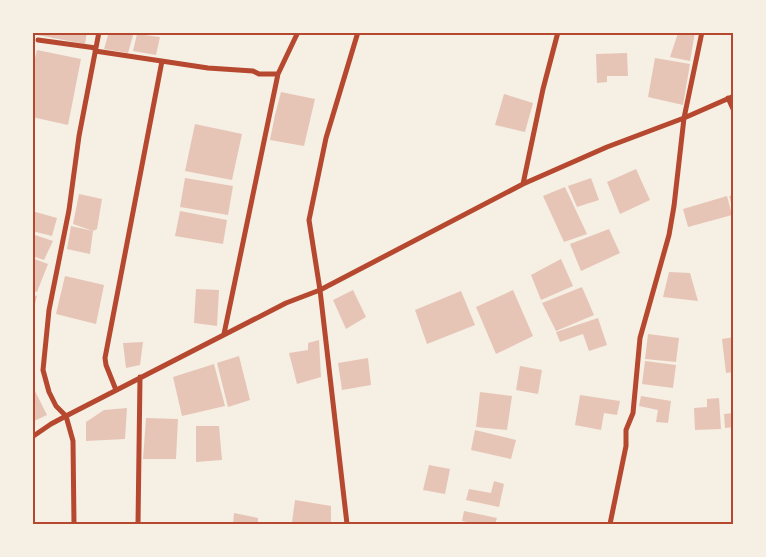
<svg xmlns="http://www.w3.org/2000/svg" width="766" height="557" font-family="Commissioner,sans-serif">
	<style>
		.building { fill: #e6c5b7 }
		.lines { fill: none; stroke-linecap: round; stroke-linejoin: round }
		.minor { stroke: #b5482f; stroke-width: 5 }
		.neatline { fill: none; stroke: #b5482f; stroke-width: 2 }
	</style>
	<rect width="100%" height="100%" fill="#f6efe4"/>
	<path class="building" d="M32,32H87L85,44L32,34Z
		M109,32H134L128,53L104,49Z
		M683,32H695L690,61L670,57L678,33L688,35Z
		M137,34L160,37L156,55L133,51Z
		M37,50L81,59L68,125L32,117V70Z
		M627,53L628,76H607V82L597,83L596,54Z
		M655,58L690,64L683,105L648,97Z
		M281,92L315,99L304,146L270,140L275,115Z
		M504,94L533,103L525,132L495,125Z
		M195,124L242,134L232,180L185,171Z
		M636,169L650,200L620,214L607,182Z
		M185,178L233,186L228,215L180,207Z
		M591,178L599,200L577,207L568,186Z
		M565,187L587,234L564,242L543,196Z
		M79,194L102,199L97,229L93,231L90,254L67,249L71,226L93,231L73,224Z
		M734,195V209L733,210L729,196Z
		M727,196L732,215L688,227L683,209Z
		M32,211L57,218L52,236L32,231Z
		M180,211L227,220L223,244L175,236Z
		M609,229L620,253L581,271L570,244Z
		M32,234L53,241L44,260L32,256Z
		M32,258L48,264L37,292L32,291Z
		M561,259L573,286L541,300L531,275Z
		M669,272L690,273L698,301L663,297Z
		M65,276L104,285L96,324L56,314Z
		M582,287L594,315L556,331L542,303Z
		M196,289L219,290L217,326L194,323Z
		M353,290L366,317L346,329L333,300Z
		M513,290L533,336L496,354L476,307Z
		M461,291L475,325L427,344L415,310Z
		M32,295L37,296L33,312H32Z
		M598,318L607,345L589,351L583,334L560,342L556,332Z
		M648,334L679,338L676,362L645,359Z
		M734,337V372L726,373L722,339Z
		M319,340L321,377L297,384L289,353L308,350V343Z
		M143,342L140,365L126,368L123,343Z
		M239,356L250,400L228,407L217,363Z
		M368,358L371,385L342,390L338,363Z
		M645,361L676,365L673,388L642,384Z
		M214,364L225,406L182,416L173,377Z
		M520,366L542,370L538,394L516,390Z
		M32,385L47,415L32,422Z
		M480,392L512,396L507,430L476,427Z
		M580,395L620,401L617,415L604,413L601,430L575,425Z
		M641,396L671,401L668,423L656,422L658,410L639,406Z
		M719,398L721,429L695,430L694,408L707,407V399Z
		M127,408L125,439L86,441V422L104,410Z
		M734,413V427L725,428L724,414Z
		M146,418L178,419L176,459H143Z
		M196,426H219L222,460L196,462Z
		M475,430L516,440L511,459L471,450Z
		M429,465L450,469L445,494L423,490Z
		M494,481L504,484L499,507L466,500L469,489L491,493Z
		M295,500L331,506V524H307L292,522Z
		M464,511L497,518L495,524H477L462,521Z
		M234,513L258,518V524H233Z"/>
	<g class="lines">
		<path class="minor" d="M38,40L96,48
			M95,51L208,68L253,71L259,74H278
			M728,98L734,111
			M523,184L543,89L558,32
			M224,334L278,74L298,32
			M116,390L106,365L105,358L162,61
			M32,437L51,424L66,416L286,303L320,290L523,184L607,147L684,118L734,96
			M74,524L73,441L66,416L56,406L49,392L43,370L49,310L69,210L79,136L99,32
			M138,524L140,377
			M347,524L320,290L309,220L326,138L358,32
			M610,524L626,446V430L633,413L640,338L669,235L674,206L684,118L702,32"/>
	</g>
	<rect width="766" height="557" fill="none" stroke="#f6efe4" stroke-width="68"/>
	<rect x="34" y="34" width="698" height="489" class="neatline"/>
</svg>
